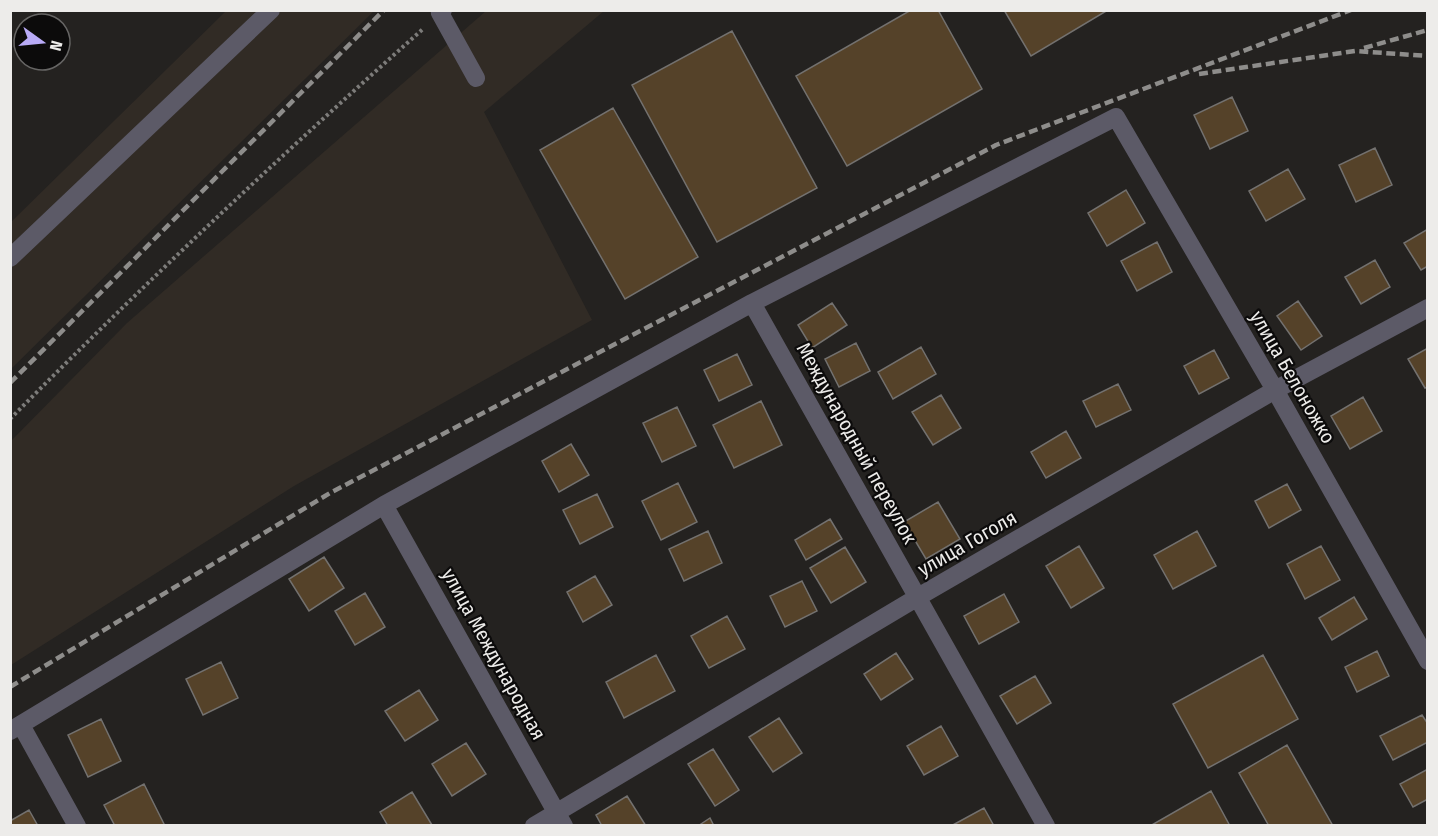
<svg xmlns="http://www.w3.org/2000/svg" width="1438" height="836" font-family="'Fira Sans Condensed',sans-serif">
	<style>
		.built { fill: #312b25 }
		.building { fill: #554229; stroke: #73716f; stroke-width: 1.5 }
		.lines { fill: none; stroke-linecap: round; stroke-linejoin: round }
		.path { stroke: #7d7c7a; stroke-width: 4; stroke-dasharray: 3 3; stroke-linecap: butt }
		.minor { stroke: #5c5a67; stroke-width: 18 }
		.rail { stroke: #8e8d8b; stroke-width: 4.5; stroke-dasharray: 9 4.5; stroke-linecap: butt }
		.labels { text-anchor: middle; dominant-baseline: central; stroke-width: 4.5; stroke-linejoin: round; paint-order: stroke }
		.street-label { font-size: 20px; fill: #edecea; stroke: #0c0b0b }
	</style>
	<rect width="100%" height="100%" fill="#242220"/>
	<path class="built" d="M226,11H374L11,369L10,223Z
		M486,11H604L484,112L592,320L294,486L11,665V441L127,323Z"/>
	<path class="building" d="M911,10H938L982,89L847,166L796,76Z
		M1004,10H1108L1031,56Z
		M732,31L817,188L717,242L632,85Z
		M1232,97L1248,131L1210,149L1194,115Z
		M613,108L698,257L625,299L540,150Z
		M1375,148L1392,185L1356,202L1339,165Z
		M1288,169L1305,199L1266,221L1249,191Z
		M1126,190L1145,223L1107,246L1088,213Z
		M1428,229V266L1421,270L1404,243Z
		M1157,242L1172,272L1137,291L1121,261Z
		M1375,260L1390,287L1361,304L1345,277Z
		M1298,301L1322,336L1301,350L1277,316Z
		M832,303L847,325L812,348L798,325Z
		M856,343L870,371L839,387L825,359Z
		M921,347L936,374L893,399L878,372Z
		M1428,348V387L1425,388L1408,359Z
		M1214,350L1229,378L1199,394L1184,366Z
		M737,354L752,385L719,401L704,370Z
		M1118,384L1131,410L1096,427L1083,401Z
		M941,395L961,428L933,445L912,412Z
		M1363,397L1382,431L1350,449L1331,416Z
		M761,401L782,445L734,468L713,425Z
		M677,407L696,446L662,462L643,423Z
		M1066,431L1081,458L1046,478L1031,452Z
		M571,444L589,475L559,492L542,461Z
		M678,483L697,522L661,540L642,501Z
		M1287,484L1301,510L1269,528L1255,501Z
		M597,494L613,527L580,544L563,510Z
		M938,502L960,539L926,559L904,522Z
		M830,519L842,539L806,560L795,540Z
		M708,531L722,563L684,581L669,549Z
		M1197,531L1216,566L1173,589L1154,555Z
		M1079,546L1104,588L1071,608L1046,566Z
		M1321,546L1340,580L1305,599L1287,564Z
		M845,547L866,582L831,603L810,568Z
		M324,557L344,588L309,611L289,579Z
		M595,576L612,605L583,622L567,592Z
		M802,581L817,611L785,627L770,596Z
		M365,593L385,627L355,645L335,611Z
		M1004,594L1019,622L979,644L964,616Z
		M1354,597L1367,619L1332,640L1319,618Z
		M727,616L745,649L709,668L691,636Z
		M1377,651L1389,676L1357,692L1345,667Z
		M896,653L913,679L881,700L864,674Z
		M656,655L675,691L624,718L606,682Z
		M1263,655L1298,719L1208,768L1173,704Z
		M221,662L238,698L203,715L186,679Z
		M1035,676L1051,703L1017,724L1000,696Z
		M419,690L438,720L405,741L385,711Z
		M1422,715L1428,724V742L1393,760L1380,736Z
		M779,718L802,753L773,772L749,737Z
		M101,719L121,761L88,777L68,735Z
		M941,726L958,756L924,775L907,746Z
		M466,743L486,774L452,796L432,764Z
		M1287,745L1333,826H1269L1239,773Z
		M713,749L739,790L715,806L688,764Z
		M1428,769V799L1413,807L1400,784Z
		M144,784L165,826H115L104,805Z
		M1211,791L1230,826H1150Z
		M412,792L432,825L388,826L380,812Z
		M627,796L646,826H602L596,815Z
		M984,808L994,826H951Z
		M29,810L38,826H10V821Z
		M710,818L714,826H698Z"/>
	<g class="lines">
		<path class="path" d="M10,419C144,284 282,154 424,28"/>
		<path class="minor" d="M443,10L440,13L476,78
			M10,258L271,10
			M752,303L1046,826
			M384,505L564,826
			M21,725L77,826
			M10,731L384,505L752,303L1116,117L1275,390L1428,661
			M534,826L918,597L1275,390L1428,308"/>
		<path class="rail" d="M1364,48L1428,30
			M1199,74L1355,51L1428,56
			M10,383L384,10
			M10,687L330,493L996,145L1351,10"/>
	</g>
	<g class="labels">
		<g class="street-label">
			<text transform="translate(1293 377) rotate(60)">улица Белоножко</text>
			<text transform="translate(857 443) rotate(61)">Международный переулок</text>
			<text transform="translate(967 543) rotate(-30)">улица Гоголя</text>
			<text transform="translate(494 654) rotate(61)">улица Международная</text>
		</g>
	</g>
	<rect width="1438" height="836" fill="none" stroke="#edecea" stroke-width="24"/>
	<g transform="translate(42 42) rotate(105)"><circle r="28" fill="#0c0b0b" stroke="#666564" stroke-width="1.5"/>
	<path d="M0-4.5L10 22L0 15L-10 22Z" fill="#b9abf7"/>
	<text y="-9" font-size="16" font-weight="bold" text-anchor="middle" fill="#edecea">N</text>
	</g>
</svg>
